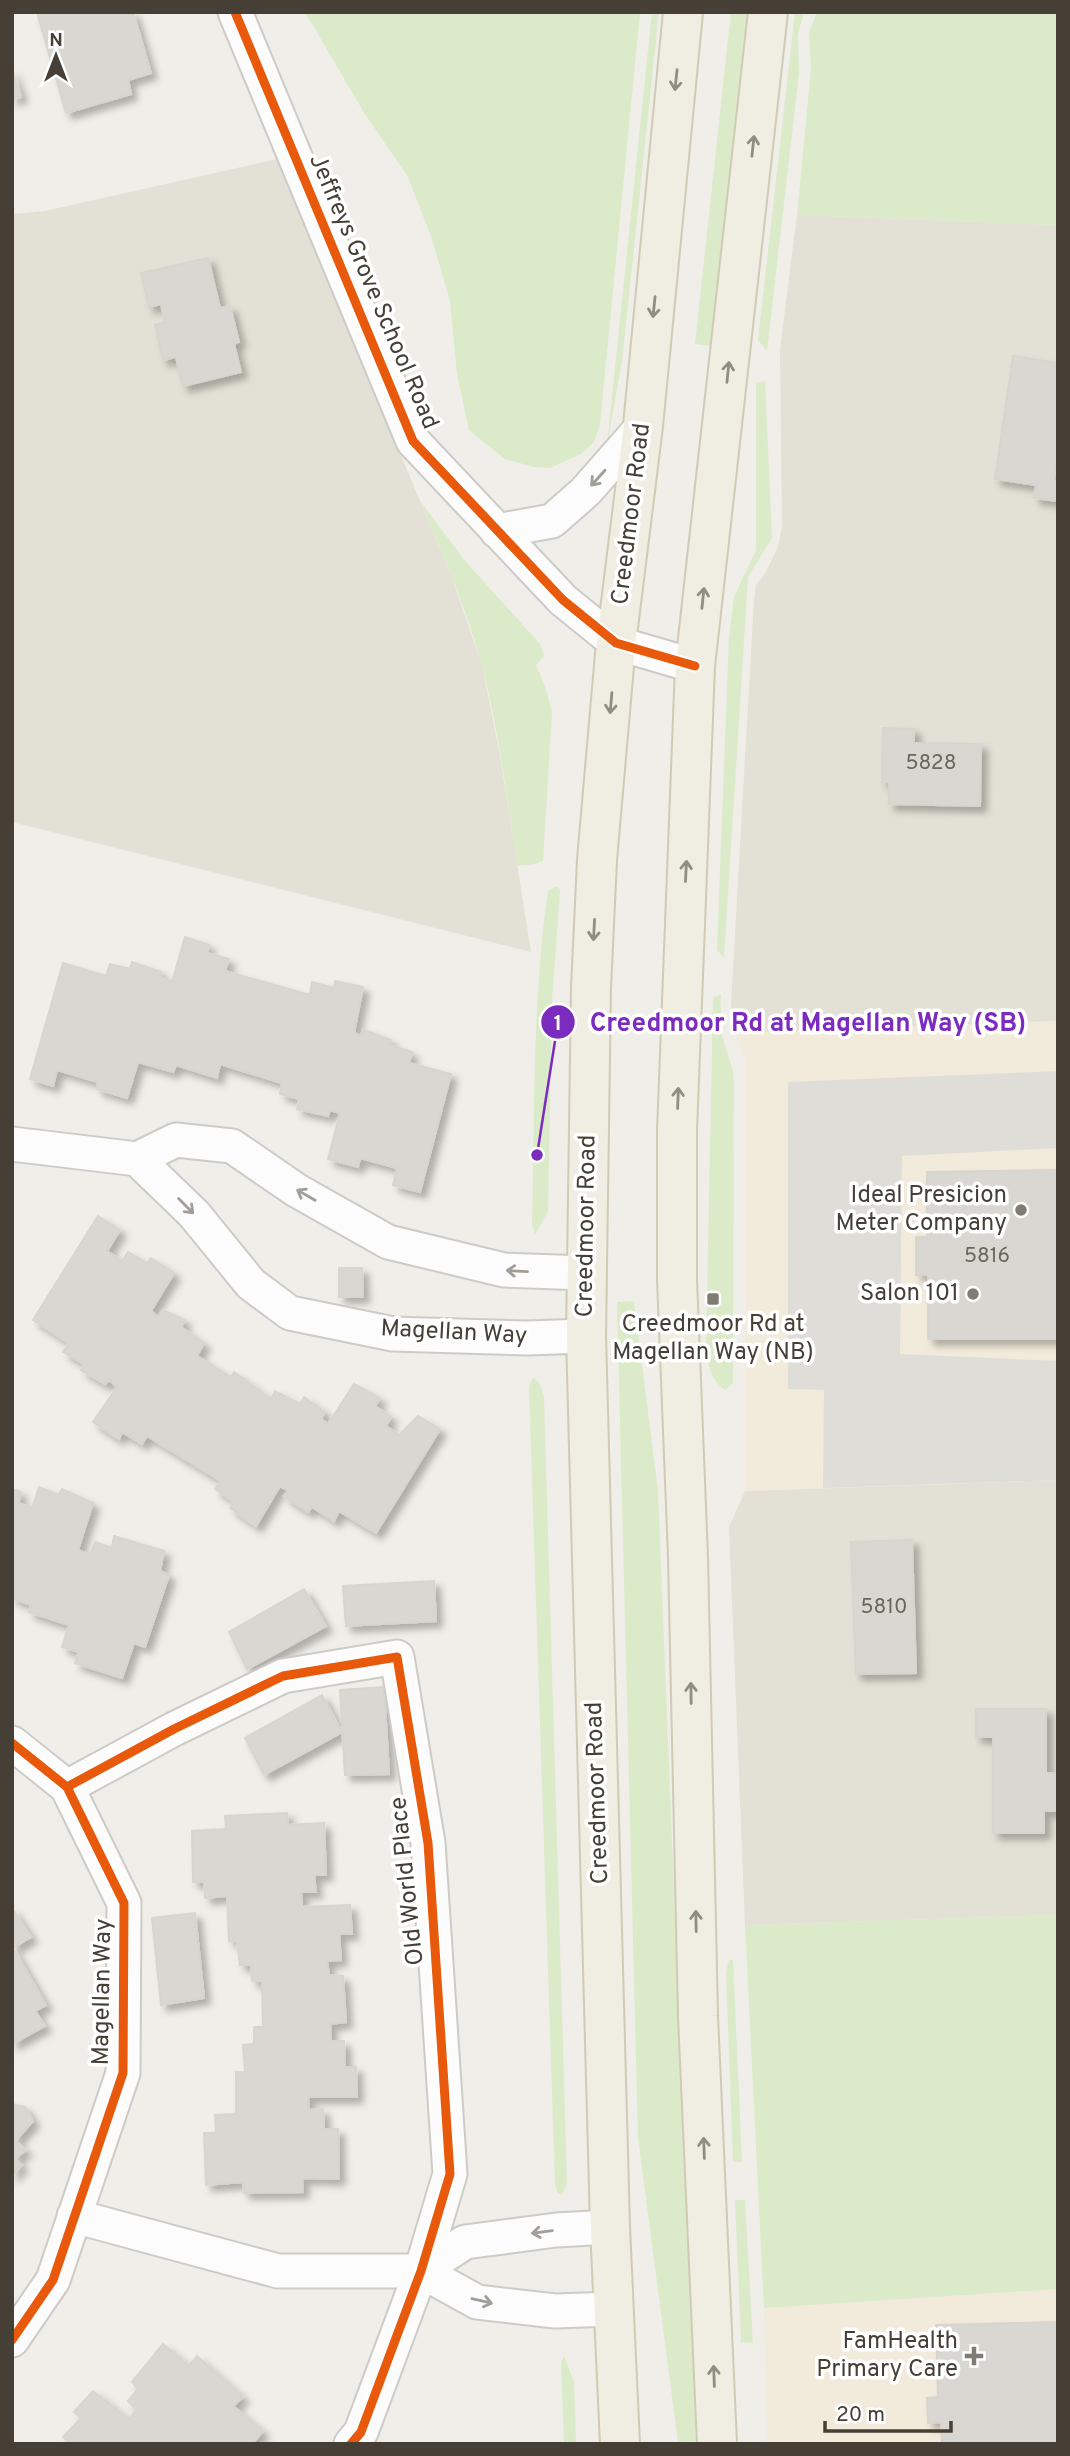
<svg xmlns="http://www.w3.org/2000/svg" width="1070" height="2456" font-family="Overpass,sans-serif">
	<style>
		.residential { fill: #e3e0d5 }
		.commercial { fill: #f2eadb }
		.green { fill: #dbeac8 }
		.parking { fill: #deddd8 }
		.building { fill: #d9d7d1; stroke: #d7d5ce; stroke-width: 2; filter: url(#shadow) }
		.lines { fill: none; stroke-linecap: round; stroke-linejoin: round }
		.street-casing { stroke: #cdcbc6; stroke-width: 37 }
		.primary-casing { stroke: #d1cab5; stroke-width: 42 }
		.street { stroke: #fdfcfc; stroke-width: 33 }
		.primary { stroke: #f0ede3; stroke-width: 38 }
		.cycleway-casing { stroke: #fff; stroke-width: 13 }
		.cycleway { stroke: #e8590c; stroke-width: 9 }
		.oneway { stroke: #928d83 }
		.oneway2 { stroke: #a19e98 }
		.poi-dot { fill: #807c74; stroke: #fff; stroke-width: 2.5 }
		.labels { text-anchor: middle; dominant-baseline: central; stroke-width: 7; stroke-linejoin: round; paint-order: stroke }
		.number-label { font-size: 21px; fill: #6b665d }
		.street-label { font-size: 24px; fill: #453f35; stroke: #fff }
		.poi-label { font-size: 24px; fill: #453f35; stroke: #fff; text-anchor: end }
		.leader { fill: none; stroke: #7b2cbf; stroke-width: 2.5 }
		.callout-dot { fill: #7b2cbf; stroke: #fff; stroke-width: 2.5 }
		.mark-label { font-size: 21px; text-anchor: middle; font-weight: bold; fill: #fff }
		.callout-label { font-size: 26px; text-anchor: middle; font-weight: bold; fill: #7b2cbf; stroke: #fff; stroke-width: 7; stroke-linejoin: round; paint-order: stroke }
	</style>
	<defs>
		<filter id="shadow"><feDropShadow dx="6" dy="6" stdDeviation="3.5" flood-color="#0004"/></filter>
	</defs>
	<rect width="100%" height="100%" fill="#efeee8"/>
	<path class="residential" d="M277,159L451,575L482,665L500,756L531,952L12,822V214L45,211Z
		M797,215L1058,225V1021L736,1033L730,1021L754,600L756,585L765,574L778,547L782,527L780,350Z
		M1058,1480V1915L745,1925L729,1527L745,1491Z"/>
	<path class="commercial" d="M1058,1021V1480L745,1491L746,1064L736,1033Z
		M1058,2289V2444H767L764,2308Z"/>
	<path class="green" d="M305,12H640L600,424L594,442L581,454L550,468L534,467L505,459L469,430L457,374L450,301L432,239L408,177L363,111Z
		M652,12H659L622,361L607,445Z
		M731,12H747L711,346L695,344Z
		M795,12H804L798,34L799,73L767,351L758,340Z
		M817,12H1058V225L797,215L811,69L809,33Z
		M765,381L772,538L748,577L724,958L717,950L729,638L734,597L756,550V383Z
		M420,501L466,562L540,644L544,656L536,665L545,686L552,712L543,861C534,865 526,866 517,865C507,799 499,731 482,666C467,609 443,555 420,501Z
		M557,886L560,890L552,1001L548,1211L535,1235L532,1224C535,1113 532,1001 548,891Z
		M721,994L720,1029L733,1071L734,1083L733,1383L725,1390C710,1379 709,1366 706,1349L713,998Z
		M634,1301L658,1491L696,2441L678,2442L638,2138L617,1302Z
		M533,1377L540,1384L544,1396L567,2183L562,2195L558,2193L555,2184L529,1387Z
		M1058,1915V2289L764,2308L745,1925Z
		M729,1960H733L742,2162H733L726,1972Z
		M735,2200H745L753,2343L741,2342Z
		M564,2356L574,2382L576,2444H564L561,2362Z"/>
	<path class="parking" d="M1058,1071V1148L902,1156L900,1354L1058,1361V1480L823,1488L824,1390L788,1389V1082Z"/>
	<path class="building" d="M37,12H133L151,73L128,80L131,94L66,113Z
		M12,69L21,97L12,99Z
		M208,258L220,308L230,306L239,342L234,344L241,372L183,386L176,357L163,360L155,325L165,322L161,304L149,307L141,273Z
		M1013,356L1058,363V454L1054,481H1058V501L1034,498L1036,485L995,479Z
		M883,728L914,729V743L981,744L980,806L889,804V782H882Z
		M185,937L209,945L207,953L229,959L225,971L310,995L312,982L334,988L335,981L363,987L354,1033L361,1036L363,1029L391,1040L389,1045L412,1052L409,1063L451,1074L420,1192L393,1185L397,1168L360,1158L358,1167L328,1159L340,1113L330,1110L328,1116L297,1109L299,1099L280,1094L282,1083L220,1064L217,1078L176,1065L173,1072L138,1062L127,1098L97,1089L98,1082L57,1070L53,1086L30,1079L63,963L106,976L110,964L130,969L132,962L161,972L160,978L172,982Z
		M1058,1170V1339H928V1275H916V1237H927V1172Z
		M98,1216L120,1230L107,1251L122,1261L128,1252L147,1263L151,1258L174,1273L151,1311L158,1317L163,1310L185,1320L181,1327L204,1343L197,1356L231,1377L234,1372L271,1399L275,1391L300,1404L304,1397L325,1412L321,1419L328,1424L354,1384L380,1398L375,1406L391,1417L386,1426L399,1435L418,1416L440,1429L376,1533L339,1511L334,1521L312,1507L308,1512L284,1496L288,1491L280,1486L256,1526L230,1508L233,1501L215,1489L221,1481L147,1436L142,1444L122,1432L119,1439L93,1422L117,1387L109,1380L105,1384L81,1370L84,1364L63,1352L69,1343L33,1320Z
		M339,1268H362L363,1297H339Z
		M39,1487L59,1495L62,1489L93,1503L78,1550L90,1555L95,1542L112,1548L114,1536L164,1551L160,1571L169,1575L145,1647L134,1643L122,1678L75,1663L79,1652L62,1647L69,1625L29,1612L31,1605L12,1598V1489L21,1492L18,1503L32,1508Z
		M912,1540L916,1673L856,1674L851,1542Z
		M434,1581L436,1621L346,1626L343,1586Z
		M304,1589L326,1626L247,1669L229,1632Z
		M384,1687L389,1774L345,1775L340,1690Z
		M322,1695L342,1732L264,1775L245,1738Z
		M976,1709H1046V1773H1058V1811H1044V1833H993V1737H976Z
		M287,1813L288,1825L324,1823L326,1875H314L316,1892H301L302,1907L350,1905L352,1934H339L341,1960L327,1961L329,1975L343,1976L346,2022L330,2024L331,2041H344L345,2067H356L357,2097H308L309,2110L323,2109L324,2129H338L339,2179L302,2178L303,2192L244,2193L243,2182L206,2185L204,2133H216L215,2115L236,2114V2072H245L243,2045L254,2044V2027H263L262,1981H252L251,1965H240L237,1940L229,1941L227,1896L205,1898L204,1882H193L192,1831L226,1829L225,1816Z
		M12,1908L31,1937L13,1948L46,2005L35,2011L45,2026L12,2044Z
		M195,1913L204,1998L161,2005L152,1918Z
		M12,2104L25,2107L33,2121L15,2141L26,2150L14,2159L22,2165L12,2176Z
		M1058,2322V2444H942L941,2422L928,2423L927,2398L938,2397L936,2325Z
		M163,2344L189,2366L197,2356L243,2397L233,2406L263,2431L252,2444H71L63,2437L81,2418L74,2412L93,2391L129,2419L137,2410L128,2401L138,2389L132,2382Z"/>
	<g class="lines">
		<g class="street-casing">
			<path id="street" d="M235,12L413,441L563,600L616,643L695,666
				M497,531L552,521L586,491L643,426
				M12,1144L137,1159L176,1140L232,1146L296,1190L388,1242L504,1270L586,1273
				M137,1159L194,1214L251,1284L290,1313L393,1334L527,1338L586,1336
				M12,1743L67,1787L124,1903L123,2073L53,2280L12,2340
				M67,1787L174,1729L283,1676L397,1657L428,1843L450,2174L421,2271L361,2432L351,2444
				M74,2216L278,2271H421L477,2302L555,2311L614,2309
				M421,2271L465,2242L556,2230L610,2227"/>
		</g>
		<g class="primary-casing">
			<path id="primary" d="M620,2444L610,2227L586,1336L591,988L597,860L616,643L643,426L683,12
				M717,2444L698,2016L688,1557L677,1279V1131L695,666L768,12"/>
		</g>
		<use href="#street" class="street"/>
		<use href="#primary" class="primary"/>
		<g class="cycleway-casing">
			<path id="cycleway" d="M235,12L413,441L563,600L616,643L695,666
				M12,1743L67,1787L124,1903L123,2073L53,2280L12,2340
				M67,1787L174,1729L283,1676L397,1657L428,1843L450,2174L421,2271L361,2432L351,2444"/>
		</g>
		<use href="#cycleway" class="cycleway"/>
	</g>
	<defs><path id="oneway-shaft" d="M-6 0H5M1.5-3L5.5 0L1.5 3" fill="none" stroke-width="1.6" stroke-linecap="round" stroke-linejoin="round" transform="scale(1.75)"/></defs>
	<g class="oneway">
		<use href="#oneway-shaft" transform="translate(676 80) rotate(96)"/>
		<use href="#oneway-shaft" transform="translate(753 146) rotate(-84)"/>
		<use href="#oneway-shaft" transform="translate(654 307) rotate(96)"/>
		<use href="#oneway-shaft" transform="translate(728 372) rotate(-84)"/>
		<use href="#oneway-shaft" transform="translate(703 598) rotate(-84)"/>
		<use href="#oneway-shaft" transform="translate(611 703) rotate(95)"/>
		<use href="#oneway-shaft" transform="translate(686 871) rotate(-87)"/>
		<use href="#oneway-shaft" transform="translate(594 930) rotate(93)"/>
		<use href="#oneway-shaft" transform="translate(678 1098) rotate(-88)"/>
		<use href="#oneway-shaft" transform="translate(691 1693) rotate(-91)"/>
		<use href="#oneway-shaft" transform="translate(696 1921) rotate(-91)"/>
		<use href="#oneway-shaft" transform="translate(704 2148) rotate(-92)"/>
		<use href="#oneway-shaft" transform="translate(714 2376) rotate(-92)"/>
	</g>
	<g class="oneway2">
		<use href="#oneway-shaft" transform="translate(598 478) rotate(132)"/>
		<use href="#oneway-shaft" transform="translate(306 1195) rotate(-150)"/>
		<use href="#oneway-shaft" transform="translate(186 1206) rotate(45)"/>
		<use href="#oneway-shaft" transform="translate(517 1271) rotate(-177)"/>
		<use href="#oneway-shaft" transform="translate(542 2232) rotate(172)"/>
		<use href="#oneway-shaft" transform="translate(482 2301) rotate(13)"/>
	</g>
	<g class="poi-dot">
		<circle cx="1021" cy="1210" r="7"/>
		<circle cx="973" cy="1294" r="7"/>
		<rect x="706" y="1292" width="14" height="14" rx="3.5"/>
		<path d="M970.5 2345.5h7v7h7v7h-7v7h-7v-7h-7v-7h7z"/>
	</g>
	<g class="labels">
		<g class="number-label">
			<text x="931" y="763">5828</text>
			<text x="987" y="1256">5816</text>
			<text x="884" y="1607">5810</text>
		</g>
		<g class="street-label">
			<text transform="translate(373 292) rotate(67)">Jeffreys Grove School Road</text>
			<text transform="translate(632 514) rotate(-83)">Creedmoor Road</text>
			<text transform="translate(587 1226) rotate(-89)">Creedmoor Road</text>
			<text transform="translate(454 1333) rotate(3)">Magellan Way</text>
			<text transform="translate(598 1793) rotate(-92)">Creedmoor Road</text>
			<text transform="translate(408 1881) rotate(-96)">Old World Place</text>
			<text transform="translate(103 1992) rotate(-89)">Magellan Way</text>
		</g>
		<g class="poi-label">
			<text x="1007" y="1196">Ideal Presicion<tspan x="1007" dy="28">Meter Company</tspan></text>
			<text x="959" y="1294">Salon 101</text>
			<text x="713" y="1325" text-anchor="middle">Creedmoor Rd at<tspan x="713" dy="28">Magellan Way (NB)</tspan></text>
			<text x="958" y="2342">FamHealth<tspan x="958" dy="28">Primary Care</tspan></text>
		</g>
	</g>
	<path class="leader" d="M537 1155L558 1022"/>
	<g class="callout-dot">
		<circle cx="537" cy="1155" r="7"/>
		<circle cx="558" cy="1022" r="18"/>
	</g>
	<g class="mark-label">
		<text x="558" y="1030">1</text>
	</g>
	<g class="callout-label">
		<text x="808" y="1031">Creedmoor Rd at Magellan Way (SB)</text>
	</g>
	<rect width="1070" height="2456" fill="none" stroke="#453f35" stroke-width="28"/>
	<g transform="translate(56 56)" stroke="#ffffff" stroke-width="5" paint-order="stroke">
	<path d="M0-5L12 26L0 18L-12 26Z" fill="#453f35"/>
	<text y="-10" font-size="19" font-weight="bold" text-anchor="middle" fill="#453f35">N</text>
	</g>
	<path d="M825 2421v10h126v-10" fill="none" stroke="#453f35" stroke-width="3.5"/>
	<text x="836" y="2421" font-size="21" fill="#453f35" stroke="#ffffff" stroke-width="5" paint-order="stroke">20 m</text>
</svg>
